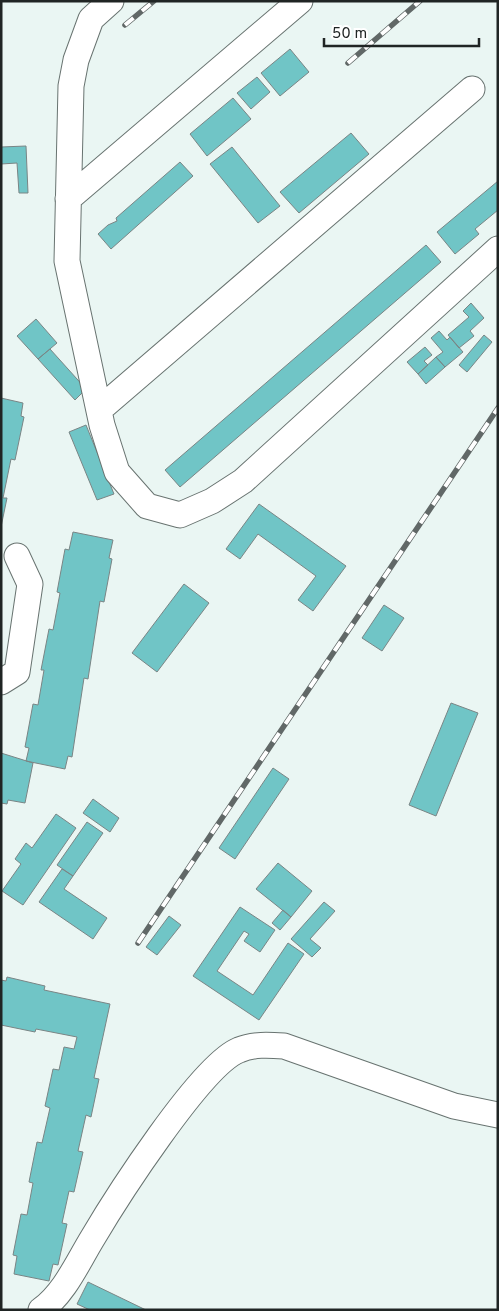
<svg xmlns="http://www.w3.org/2000/svg" width="499" height="1311" font-family="Overpass,sans-serif">
	<style>
		.building { fill: #70c5c6; stroke: #7a8585 }
		.lines { fill: none; stroke-linecap: round; stroke-linejoin: round }
		.minor-casing { stroke: #687370; stroke-width: 27 }
		.minor { stroke: #fff; stroke-width: 25 }
		.rail-casing { stroke: #616867; stroke-width: 5.5 }
		.rail { stroke: #fff; stroke-width: 4; stroke-dasharray: 11; stroke-linecap: butt }
	</style>
	<rect width="100%" height="100%" fill="#eaf6f3"/>
	<path class="building" d="M290,49L309,72L280,96L261,73Z
		M257,77L270,92L251,109L237,93Z
		M233,98L251,119L207,156L190,134Z
		M351,133L369,154L299,213L280,192Z
		M26,146L28,193H19L17,163L1,164V147Z
		M232,147L280,206L258,223L210,164Z
		M180,162L193,176L111,249L98,234L108,225L117,221L116,218Z
		M498,181V210L475,229L479,234L455,254L437,232Z
		M426,245L441,262L180,487L165,470Z
		M471,303L484,318L470,331L474,336L459,348L448,335L469,317L463,311Z
		M36,319L57,343L38,359L17,336Z
		M439,331L447,340L450,337L463,352L445,367L436,357L443,352L431,338Z
		M484,335L492,342L467,372L459,365Z
		M425,347L432,355L424,361L428,365L418,374L407,362Z
		M50,349L86,389L75,400L38,359Z
		M436,357L445,367L426,384L418,374Z
		M1,398L23,403L21,416L24,417L15,460L11,459L3,498H7L1,527Z
		M86,425L114,494L97,500L69,432Z
		M259,504L346,566L313,611L298,600L316,576L258,534L240,559L226,549Z
		M73,532L113,540L109,558L112,559L104,602L100,601L88,679L84,678L72,757L68,756L65,769L26,761L29,748L25,747L33,704L38,705L44,670H41L49,629L53,630L60,593L57,592L65,549L69,550Z
		M184,584L209,603L157,672L132,653Z
		M384,605L404,618L382,651L362,638Z
		M451,703L478,713L436,816L409,805Z
		M1,753L33,763L25,803L8,800L7,804L1,803Z
		M273,768L289,779L235,859L219,848Z
		M93,799L119,818L110,832L83,813Z
		M56,814L76,828L23,905L2,891L21,864L15,859L26,843L32,848Z
		M87,822L103,833L73,876L57,865Z
		M278,863L312,891L291,917L256,889Z
		M62,869L73,876L64,889L107,918L93,939L39,902Z
		M324,902L335,911L310,939L321,948L312,957L291,939Z
		M240,907L275,930L260,952L244,941L249,934L244,931L217,971L253,995L288,943L304,954L259,1020L193,976Z
		M283,910L291,917L280,930L272,923Z
		M169,916L181,925L157,955L146,947Z
		M7,977L45,986L44,990L110,1004L94,1078L99,1079L91,1117L86,1115L78,1151L83,1152L74,1192L69,1191L62,1223L67,1224L58,1265L53,1264L49,1281L14,1274L17,1256L13,1255L21,1214L27,1215L33,1183L29,1182L37,1142L42,1143L50,1108L45,1106L53,1069L59,1070L64,1047L74,1049L77,1037L36,1029L35,1032L1,1025V980L6,981Z
		M88,1282L146,1310H90L77,1304Z"/>
	<g class="lines">
		<g class="minor-casing">
			<path id="minor" d="M111,1L91,19L76,60L71,86L67,261L102,425L117,472L147,506L180,515L212,501L243,481L498,249
				M68,199L300,1
				M99,410L472,89
				M1,682L17,672L30,584L17,556
				M41,1310C64,1294 78,1262 92,1239C115,1200 201,1065 239,1050C253,1044 269,1045 284,1046L454,1106L498,1115"/>
		</g>
		<use href="#minor" class="minor"/>
		<g class="rail-casing">
			<path id="rail" d="M125,25L154,1
				M348,63L420,1
				M138,943L498,408"/>
		</g>
		<use href="#rail" class="rail"/>
	</g>
	<rect width="499" height="1311" fill="none" stroke="#202524" stroke-width="5"/>
	<path d="M324 38v8h155v-8" fill="none" stroke="#202524" stroke-width="2.5"/>
	<text x="332" y="38" font-size="15" fill="#202524" stroke="#ffffff" stroke-width="4" paint-order="stroke">50 m</text>
</svg>
